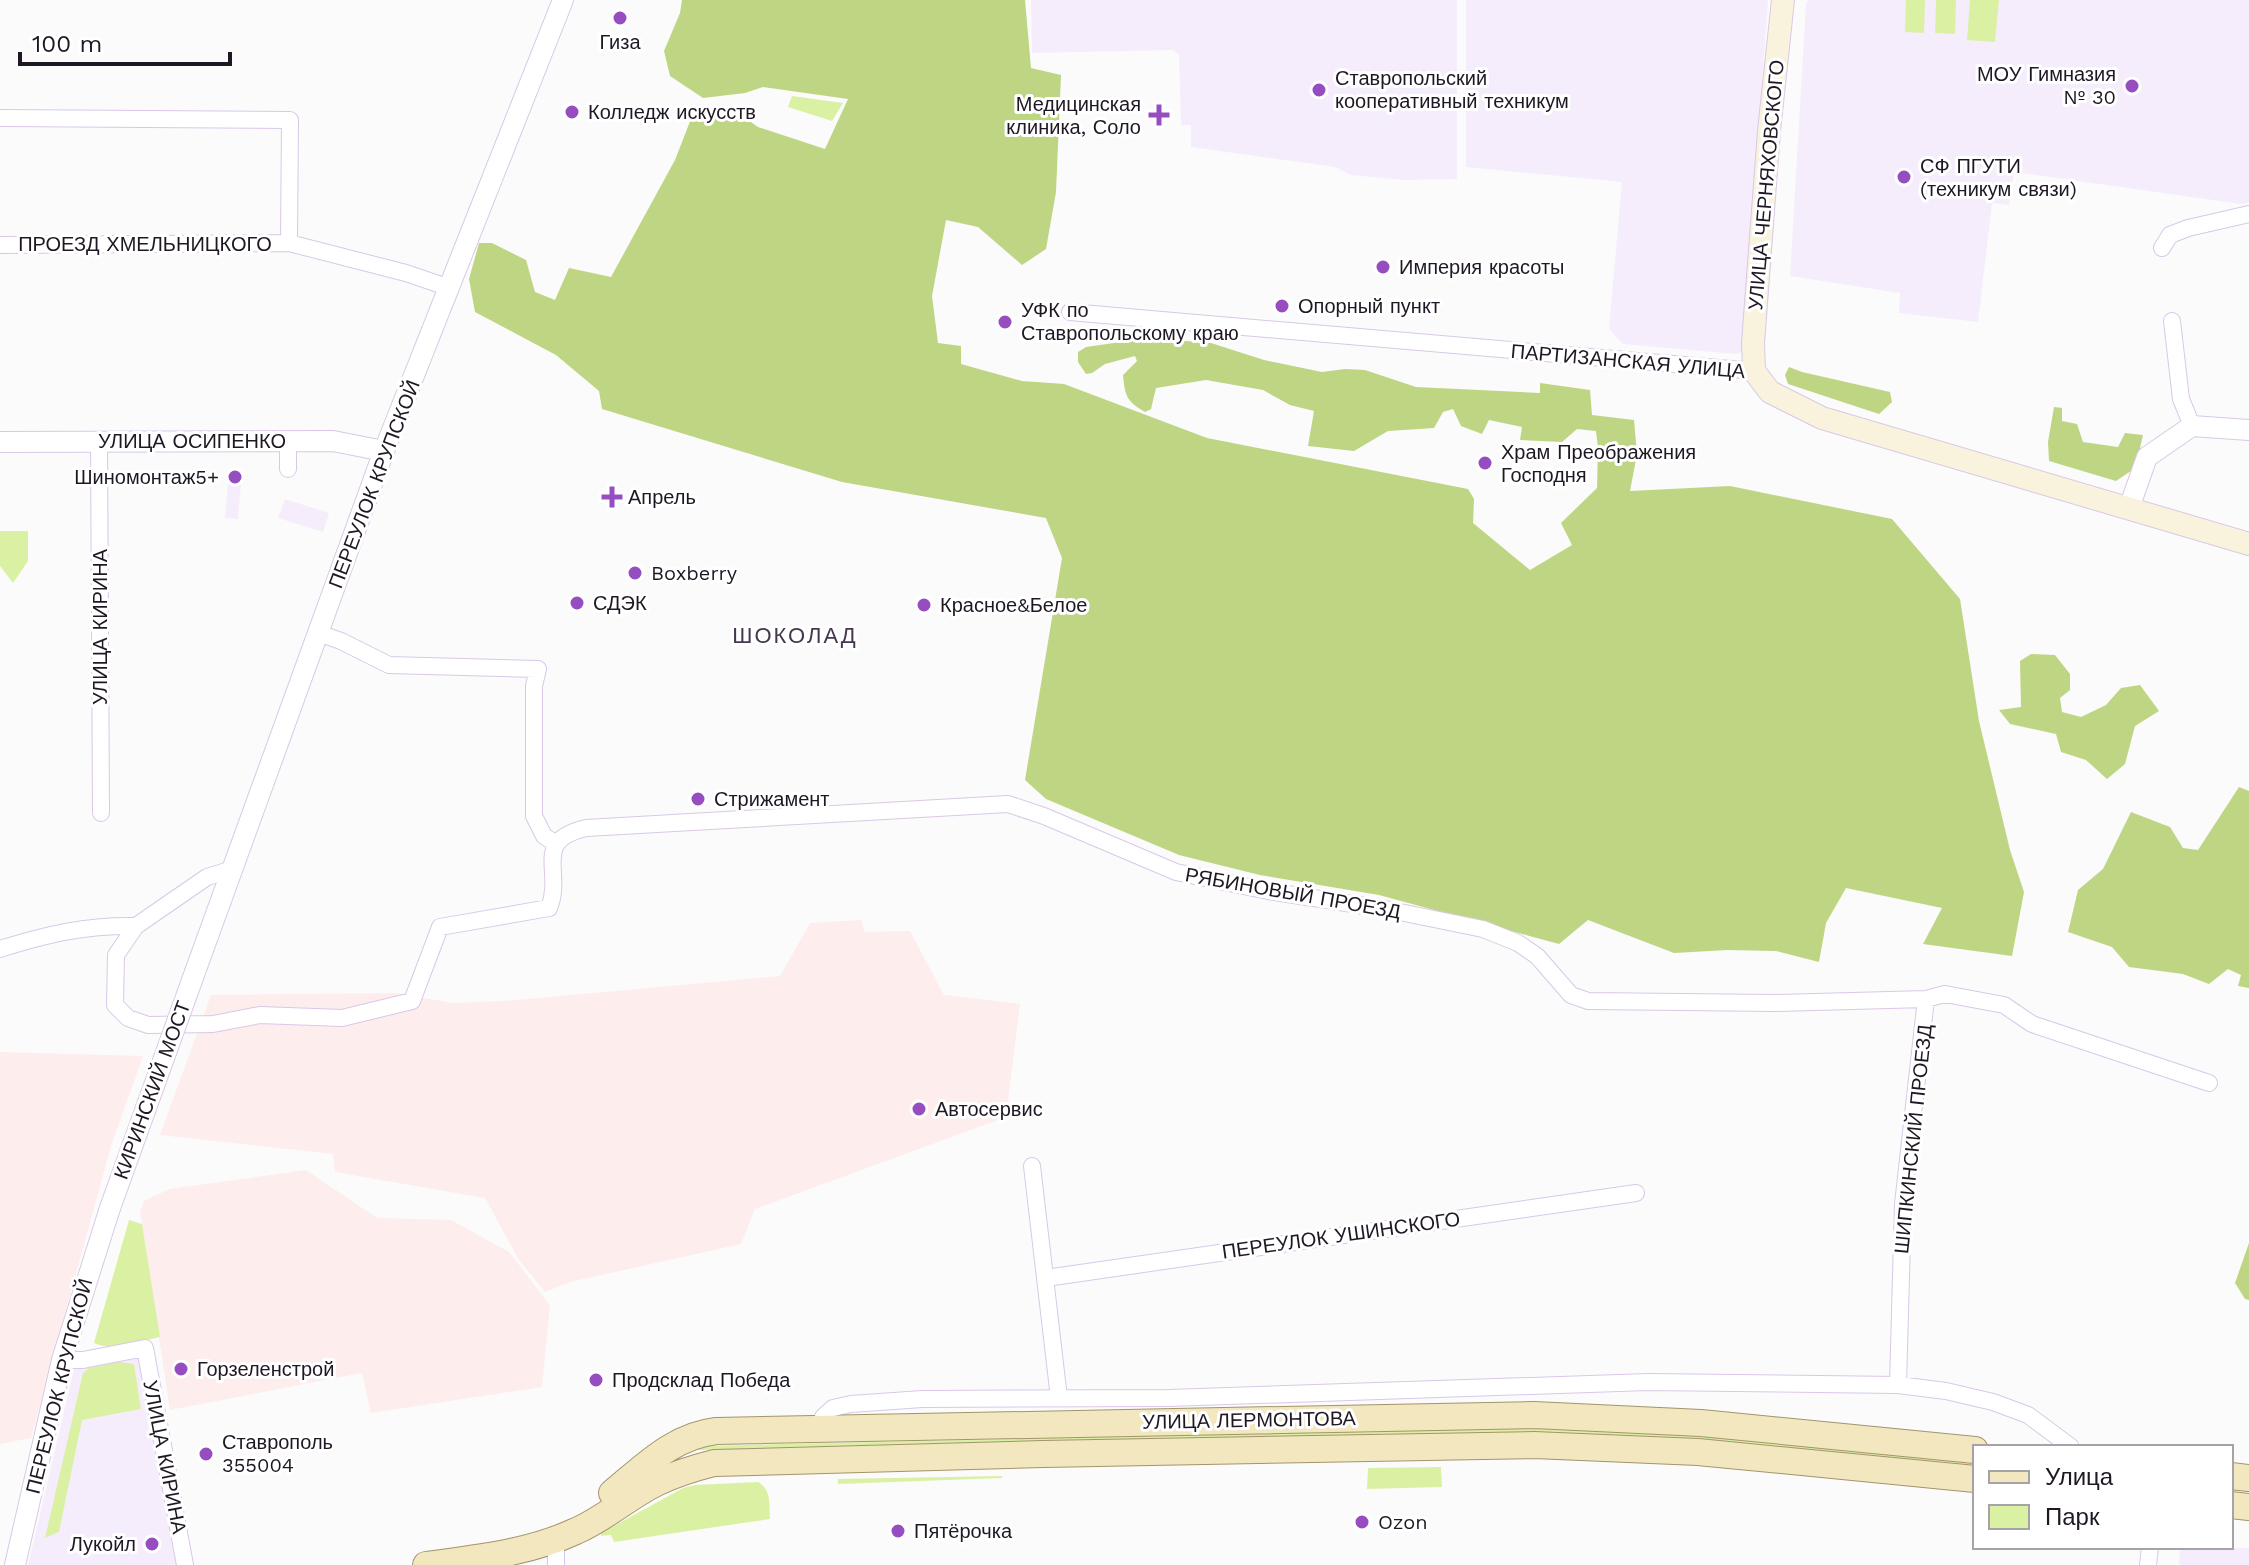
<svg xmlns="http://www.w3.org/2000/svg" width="2249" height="1565" font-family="'Work Sans',sans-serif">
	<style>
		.built { fill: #f5edfc }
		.industrial { fill: #feeded }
		.green { fill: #daf1a4 }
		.forest { fill: #bed584 }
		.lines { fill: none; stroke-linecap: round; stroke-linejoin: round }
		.minor-casing { stroke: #d9c8e7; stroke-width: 18 }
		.tertiary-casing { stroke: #d9c8e7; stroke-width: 22 }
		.secondary-casing { stroke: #d9c8e7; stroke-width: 24 }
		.primary-casing { stroke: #a3946c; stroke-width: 28 }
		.minor { stroke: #fff; stroke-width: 16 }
		.tertiary { stroke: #fff; stroke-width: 20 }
		.secondary { stroke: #f9f3de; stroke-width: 22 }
		.primary { stroke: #f2e7be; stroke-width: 26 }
		.tertiary-bridge-casing { stroke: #d9c8e7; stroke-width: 22; stroke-linecap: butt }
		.tertiary-bridge { stroke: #fff; stroke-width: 20 }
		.poi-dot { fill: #964dc0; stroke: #fff; stroke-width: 3 }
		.labels { text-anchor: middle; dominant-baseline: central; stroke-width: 6; stroke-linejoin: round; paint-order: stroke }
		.poi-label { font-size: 20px; fill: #1f1824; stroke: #fff; text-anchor: start }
		.street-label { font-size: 20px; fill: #1f1824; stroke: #fff }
		.neighbourhood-label { font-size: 22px; letter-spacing: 2px; fill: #453750; stroke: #fff }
	</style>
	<rect width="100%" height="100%" fill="#fbfbfb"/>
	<path class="built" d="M1031,0H1457V179L1405,180L1350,175L1336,167L1191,147V125H1181L1179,55L1173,50L1032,53Z
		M1466,0H1768L1743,352L1735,354L1623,344L1609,329L1622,182L1466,167Z
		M1808,0H2249V203L2241,204L2014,172L2009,205L1992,203L1978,322L1899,313L1900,293L1790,276L1806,4Z
		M229,471H242L238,519L225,518Z
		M285,499L329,513L323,532L278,518Z
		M139,1355L180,1565H28L74,1369Z
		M2180,1547L2249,1548V1565H2179Z"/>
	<path class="industrial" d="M861,920L865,932L910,931L944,995L1020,1004L1006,1117L755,1209L741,1244L570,1282L545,1292L519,1260L485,1198L335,1172L333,1154L160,1135L211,995L395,993L453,1003L504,1001L780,976L810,923Z
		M0,1052L143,1056L111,1146L31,1438L0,1444Z
		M306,1170L377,1218L451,1220L509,1252L550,1305L542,1387L371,1413L362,1373L170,1410L140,1212L145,1200L170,1189Z"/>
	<path class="green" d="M1906,0H1925L1924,33L1905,32Z
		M1936,0H1956L1955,34L1935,33Z
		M1970,0H1999L1995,42L1967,40Z
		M792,96L843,103L832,121L788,107Z
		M0,531H28V561L13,583L0,566Z
		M129,1220L142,1224L160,1337C140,1341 112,1352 94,1343Z
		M119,1362L134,1364L141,1409L82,1420L59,1532L45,1538L83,1373L89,1368Z
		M1535,1427L1647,1430L1975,1461V1468L1076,1443L698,1450L699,1446Z
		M1441,1467L1442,1487L1367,1489L1368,1468Z
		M1002,1476V1478L838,1484V1479Z
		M758,1482C772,1490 769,1505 770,1519L614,1542L611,1535L601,1536V1533L683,1488L695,1485Z"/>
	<path class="forest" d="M682,0H1025L1031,68L1061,75L1056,192L1046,249L1022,265L978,227L946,220L932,296L938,343L961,346V364L1022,381L1064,384L1207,438L1468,489L1474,499L1473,523L1530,570L1572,545L1561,523L1597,488L1598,448L1596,431L1577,429L1562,442L1520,440L1522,427L1489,420L1482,434L1461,426L1453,409L1443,412L1434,428L1388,431L1354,451L1308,446L1314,411L1290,405L1263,390L1206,380L1156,388L1151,409L1145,412C1127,401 1125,397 1123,375L1137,361L1135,356L1105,364L1092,373L1086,374L1078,362V352L1086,347L1149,338L1211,343L1264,360L1322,372L1345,369L1365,370L1416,387L1540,393V383L1590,390L1592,415L1634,420L1637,454L1630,491L1730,486L1892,519L1960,599L1979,721L2010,850L2024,892L2012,956L1923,944L1942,908L1846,888L1826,923L1819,962L1776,951L1728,950L1674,953L1588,920L1559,944L1379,895L1260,875L1179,855L1046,799L1025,780L1062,558L1046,518L842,482L602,409L599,391L556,355L475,312L469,279L479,243H492L526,260L535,292L555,300L569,268L611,277L675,160L696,106L745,118L758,127L825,149L848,99L763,87L745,93L703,98L670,76L664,51L680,13Z
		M1789,367L1802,372L1890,392L1892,402L1879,414L1788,384L1785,375Z
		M2054,407L2062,408V421L2077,424L2083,442L2118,447L2125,433L2143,435L2140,448L2144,456L2137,467L2116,481L2049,461L2048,442Z
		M2031,654L2055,655L2070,674V690L2060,698L2062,712L2081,717L2106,705L2121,688L2140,685L2159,711L2135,726L2125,764L2107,779L2086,760L2061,752L2056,734L2010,724L1999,710L2021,707L2020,661Z
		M2239,787L2249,791V988L2238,986L2241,975L2228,969L2209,984L2183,974L2129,967L2112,947L2068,932L2078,890L2103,869L2131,812L2170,827L2183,848L2198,850Z
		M2249,1243V1300L2245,1299L2235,1283Z"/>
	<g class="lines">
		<g class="minor-casing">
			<path id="minor" d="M0,118L290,120L289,243L406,273L450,288
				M0,245L289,243
				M2162,248L2170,235L2188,228L2249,214
				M1070,312L1754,371
				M2172,321L2181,399L2192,426
				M99,441L101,813
				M288,469V441
				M318,633L341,641L389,665L538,669L534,686V816L544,836L555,843
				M233,869L207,877L136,926L116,955L115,1005L128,1018L148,1025L213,1024L260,1015L342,1018L412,1001L440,927L549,908C564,871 531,841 586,828L1008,804L1044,816L1176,872L1268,891L1385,909L1483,929L1518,943L1537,956L1571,995L1588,1001L1775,1003L1926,999L1945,994L2004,1005L2032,1024L2209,1083
				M0,949C48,934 86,925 136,926
				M1032,1166L1059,1398
				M1046,1278L1636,1193
				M62,1360H83L145,1348L185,1565
				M1898,1385L1903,1204L1926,999
				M818,1430L823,1417L833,1408L851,1404L922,1399L1169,1398L1648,1382L1898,1385L1946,1391L1993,1402L2028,1415L2071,1447
				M556,1565V1539
				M2148,1565L2150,1547"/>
		</g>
		<g class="tertiary-casing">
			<path id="tertiary" d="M0,442L333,441L384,451
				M2129,508L2147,457L2192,426L2249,430
				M195,972L384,451L563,0
				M15,1565L62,1360L110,1208"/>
		</g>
		<g class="secondary-casing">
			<path id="secondary" d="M1783,0L1769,131L1753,343L1754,371L1770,392L1822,418L2249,544"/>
		</g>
		<g class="primary-casing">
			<path id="primary" d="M2231,1476L2249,1478
				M612,1493C644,1467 673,1436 716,1431L1534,1415L1701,1423L1975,1450
				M2231,1505L2249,1507
				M426,1565C477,1558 529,1553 576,1531C604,1519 628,1497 656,1483C675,1474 694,1468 714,1463L1043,1454L1534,1445L1698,1452L1975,1479"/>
		</g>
		<use href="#minor" class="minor"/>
		<use href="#tertiary" class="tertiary"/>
		<use href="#secondary" class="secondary"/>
		<use href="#primary" class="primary"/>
		<g class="tertiary-bridge-casing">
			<path id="tertiary-bridge" d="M110,1208L195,972"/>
		</g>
		<use href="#tertiary-bridge" class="tertiary-bridge"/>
	</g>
	<g class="poi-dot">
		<circle cx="620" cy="18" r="8"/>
		<circle cx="2132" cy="86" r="8"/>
		<circle cx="1319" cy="90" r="8"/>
		<circle cx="572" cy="112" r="8"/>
		<path d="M1155 103h8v8h8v8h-8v8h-8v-8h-8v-8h8z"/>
		<circle cx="1904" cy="177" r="8"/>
		<circle cx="1383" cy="267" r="8"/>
		<circle cx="1282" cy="306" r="8"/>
		<circle cx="1005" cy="322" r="8"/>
		<circle cx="1485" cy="463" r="8"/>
		<circle cx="235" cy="477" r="8"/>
		<path d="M608 485h8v8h8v8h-8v8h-8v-8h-8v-8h8z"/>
		<circle cx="635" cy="573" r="8"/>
		<circle cx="577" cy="603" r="8"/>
		<circle cx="924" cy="605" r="8"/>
		<circle cx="698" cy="799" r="8"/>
		<circle cx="919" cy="1109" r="8"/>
		<circle cx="181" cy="1369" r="8"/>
		<circle cx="596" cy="1380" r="8"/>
		<circle cx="206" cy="1454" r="8"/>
		<circle cx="1362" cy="1522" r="8"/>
		<circle cx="898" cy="1531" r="8"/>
		<circle cx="152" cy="1544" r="8"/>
	</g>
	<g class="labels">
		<g class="poi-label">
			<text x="620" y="42" text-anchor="middle">Гиза</text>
			<text x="2116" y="74" text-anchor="end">МОУ Гимназия<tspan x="2116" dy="23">№ 30</tspan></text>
			<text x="1335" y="78">Ставропольский<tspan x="1335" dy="23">кооперативный техникум</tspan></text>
			<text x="1141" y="104" text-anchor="end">Медицинская<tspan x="1141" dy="23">клиника, Соло</tspan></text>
			<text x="588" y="112">Колледж искусств</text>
			<text x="1920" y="166">СФ ПГУТИ<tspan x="1920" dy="23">(техникум связи)</tspan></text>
			<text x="1399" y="267">Империя красоты</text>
			<text x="1298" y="306">Опорный пункт</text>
			<text x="1021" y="310">УФК по<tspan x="1021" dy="23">Ставропольскому краю</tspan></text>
			<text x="1501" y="452">Храм Преображения<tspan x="1501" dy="23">Господня</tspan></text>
			<text x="219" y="477" text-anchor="end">Шиномонтаж5+</text>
			<text x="628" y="497">Апрель</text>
			<text x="651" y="573">Boxberry</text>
			<text x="593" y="603">СДЭК</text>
			<text x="940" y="605">Красное&amp;Белое</text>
			<text x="714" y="799">Стрижамент</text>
			<text x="935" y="1109">Автосервис</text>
			<text x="197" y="1369">Горзеленстрой</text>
			<text x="612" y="1380">Продсклад Победа</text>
			<text x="222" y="1442">Ставрополь<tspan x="222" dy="23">355004</tspan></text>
			<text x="1378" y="1522">Ozon</text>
			<text x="914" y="1531">Пятёрочка</text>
			<text x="136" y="1544" text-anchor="end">Лукойл</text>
		</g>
		<g class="street-label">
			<text transform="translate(1766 185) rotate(-85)">УЛИЦА ЧЕРНЯХОВСКОГО</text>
			<text x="145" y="244">ПРОЕЗД ХМЕЛЬНИЦКОГО</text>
			<text transform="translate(1628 361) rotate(5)">ПАРТИЗАНСКАЯ УЛИЦА</text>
			<text x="192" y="441">УЛИЦА ОСИПЕНКО</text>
			<text transform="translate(374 484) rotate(-69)">ПЕРЕУЛОК КРУПСКОЙ</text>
			<text transform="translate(100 627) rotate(-90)">УЛИЦА КИРИНА</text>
			<text transform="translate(1293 893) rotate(10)">РЯБИНОВЫЙ ПРОЕЗД</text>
			<text transform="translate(152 1090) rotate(-70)">КИРИНСКИЙ МОСТ</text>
			<text transform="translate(1913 1139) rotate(-84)">ШИПКИНСКИЙ ПРОЕЗД</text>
			<text transform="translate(1341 1235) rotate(-8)">ПЕРЕУЛОК УШИНСКОГО</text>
			<text transform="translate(59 1386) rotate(-76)">ПЕРЕУЛОК КРУПСКОЙ</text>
			<text transform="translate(1249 1420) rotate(-1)">УЛИЦА ЛЕРМОНТОВА</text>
			<text transform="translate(165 1457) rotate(79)">УЛИЦА КИРИНА</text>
		</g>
		<g class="neighbourhood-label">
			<text x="795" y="635">ШОКОЛАД</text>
		</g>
	</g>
	<rect x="1973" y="1445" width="260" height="104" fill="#ffffff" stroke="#a5a3a7" stroke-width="2"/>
	<rect x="1989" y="1471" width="40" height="12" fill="#f2e7be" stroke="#a5a3a7" stroke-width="2"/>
	<text x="2045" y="1485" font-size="24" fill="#1f1824">Улица</text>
	<rect x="1989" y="1505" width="40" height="24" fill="#daf1a4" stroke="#a5a3a7" stroke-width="2"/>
	<text x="2045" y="1525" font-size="24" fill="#1f1824">Парк</text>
	<path d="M20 52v12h210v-12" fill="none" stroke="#1f1824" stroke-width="4"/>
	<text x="32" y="52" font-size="24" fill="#1f1824" stroke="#ffffff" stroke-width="6" paint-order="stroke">100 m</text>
</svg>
